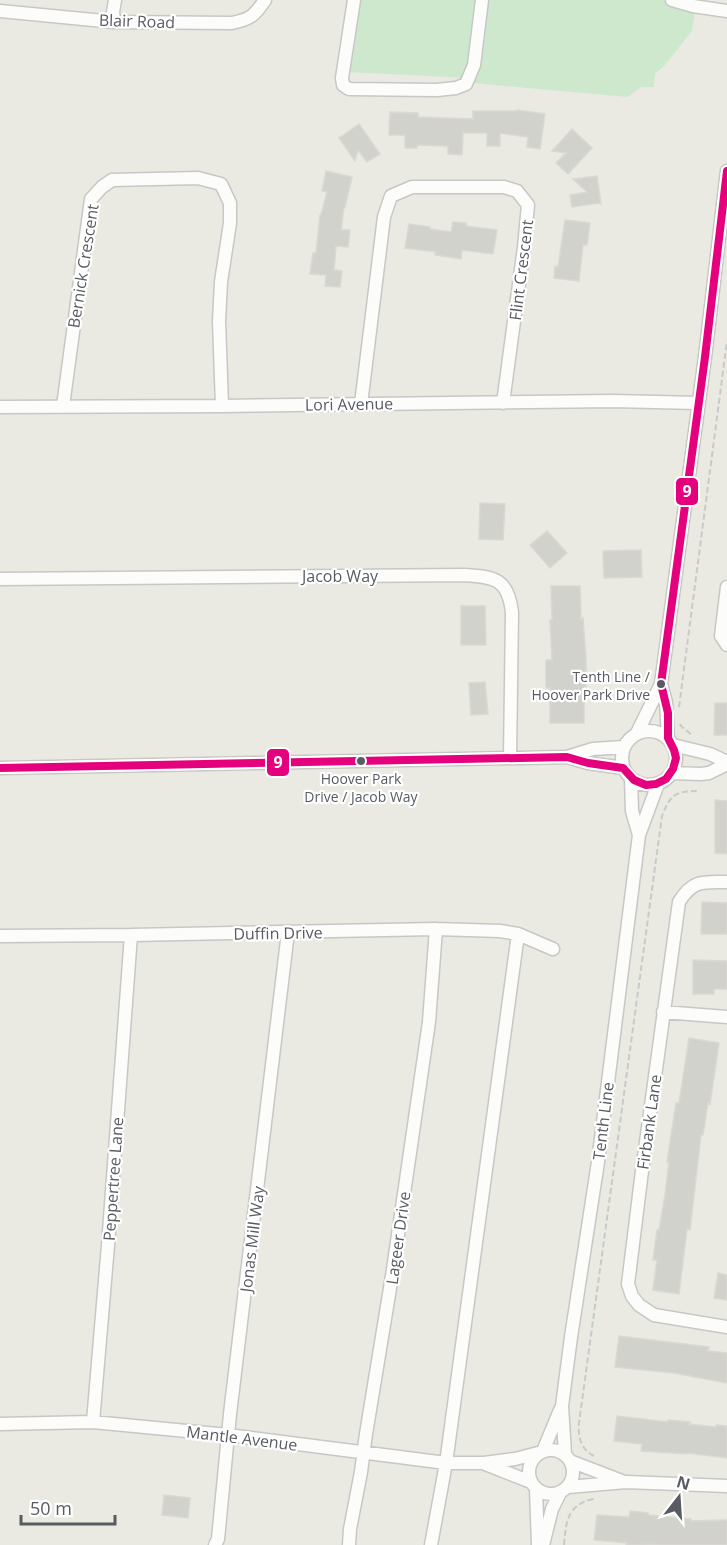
<svg xmlns="http://www.w3.org/2000/svg" width="727" height="1545" font-family="'Open Sans',sans-serif">
	<style>
		.green { fill: #cee8ce }
		.building { fill: #d2d2cd; stroke: #dad8d2; stroke-width: 1.5 }
		.lines { fill: none; stroke-linecap: round; stroke-linejoin: round }
		.minor-casing { stroke: #c7c8c6; stroke-width: 15 }
		.path { stroke: #c5ccc9; stroke-width: 2; stroke-dasharray: 6 3; stroke-linecap: butt }
		.minor { stroke: #fcfcfb; stroke-width: 12 }
		.bus-1-casing { stroke: #fff; stroke-width: 12 }
		.bus-1 { stroke: #e5007d; stroke-width: 8 }
		.bus-dot { fill: #585c62; stroke: #fff; stroke-width: 2 }
		.labels { text-anchor: middle; dominant-baseline: central; stroke-width: 4.5; stroke-linejoin: round; paint-order: stroke }
		.bus-label { font-size: 14px; fill: #585c62; stroke: #fff; text-anchor: end }
		.street-label { font-size: 16px; fill: #585c62; stroke: #fff }
		.line-badge { stroke: #fff; stroke-width: 2 }
		.badge-label { font-size: 16px; text-anchor: middle; font-weight: bold; fill: #fff }
	</style>
	<rect width="100%" height="100%" fill="#eae9e2"/>
	<path class="green" d="M356,0H679L695,11L692,31L664,66L655,74L654,87H641L628,97L472,83L470,78L346,72Z"/>
	<path class="building" d="M517,110L545,114L540,149L527,147L528,137L500,133V146H487V133H463L462,155L448,154V146L417,145V148H405V135H389L390,112L418,113V117L473,119V111H517Z
		M359,124L380,154L367,162L358,150L355,161L339,138Z
		M572,129L592,148L568,174L556,163L566,153L552,151Z
		M326,171L352,177L345,207H344L341,230H350L348,247L336,246L334,270L342,271L340,287L325,286L326,275L310,274L313,253H316L320,215H321L327,192L322,191Z
		M597,176L601,204L599,203L572,207L570,195L587,192L573,179Z
		M565,220L590,223L587,245H583L579,281L554,278L555,266L558,267Z
		M453,222L466,223V226L497,230L493,254L462,250L461,259L435,255L436,252L405,248L409,224L430,227V229L451,232Z
		M480,503L505,504L503,540L479,539Z
		M547,531L567,553L550,568L530,545Z
		M641,550L642,577L604,578L603,551Z
		M551,586H580L581,619L583,618L586,659V688H584V723H550V688H546V660H552L550,620H552Z
		M461,606H485L486,645H461Z
		M485,682L488,714L471,715L469,683Z
		M715,703H727V735H714Z
		M715,800L727,801V854L715,853Z
		M702,902L727,903V934H701Z
		M693,960L727,961V989H714V994H693Z
		M689,1038L719,1043L710,1104L708,1103L703,1135H701L690,1230L687,1229L679,1294L653,1290L657,1260H653L657,1230H659L665,1195L669,1162H667L676,1103H679Z
		M718,1273L727,1275V1300L714,1298Z
		M619,1336L709,1347L708,1351L727,1353V1383L674,1373L615,1367Z
		M617,1416L668,1422V1420L690,1422L689,1424L716,1427V1425L727,1426V1458L687,1453V1454L641,1451L642,1444L614,1441Z
		M164,1495L190,1498L188,1518L162,1515Z
		M630,1511L648,1513V1515L691,1519V1521L727,1520V1545H661L645,1544V1545H626L627,1543L594,1540L597,1515L629,1517Z"/>
	<g class="lines">
		<g class="minor-casing">
			<path id="minor" d="M354,0L342,78L343,85L349,89L437,90L456,88L466,84L474,65L482,0
				M672,0L693,6L727,11
				M0,11L114,22L232,23C251,19 254,16 265,0
				M114,22L113,12L115,0
				M361,404L384,217L391,196L412,187H504L517,191L528,205L524,247L503,403
				M63,406L91,199L102,187L112,180L198,178L221,184L230,203V223L221,282L219,321L222,406
				M0,407L222,406L612,401L698,403
				M0,579L465,575C495,577 508,579 512,612L510,758
				M727,587L721,636L727,645
				M661,684L666,702L668,738
				M622 758a27 27 0 1 1 54 0a27 27 0 1 1-54 0Z
				M637,733L661,684L705,357L727,171
				M673,745L710,754L727,762
				M567,757L593,749L624,747
				M0,768L567,757L588,763L623,768
				M672,773L701,774L709,773L727,764
				M631,779L632,811L639,835
				M727,882C704,882 693,879 679,902L642,1171L628,1284L632,1296L639,1305L654,1315L727,1327
				M0,936L131,935L436,929L500,931L518,934L553,949
				M663,1012L727,1017
				M93,1422L108,1245L131,935
				M0,1424L93,1422L228,1435L446,1463H484L515,1459L538,1453
				M529 1472a22 22 0 1 1 44 0a22 22 0 1 1-44 0Z
				M543,1451L560,1410
				M565,1454L562,1406L571,1337L598,1162L639,835L658,784
				M570,1461L622,1481
				M485,1464L531,1482
				M568,1487L626,1482L727,1486
				M536,1489L538,1545
				M215,1545L218,1539L230,1414L288,932
				M349,1545L350,1529L361,1472L366,1434L392,1276L429,1022L436,929
				M431,1545L446,1463L518,934
				M543,1545L552,1509L560,1493"/>
		</g>
		<path class="path" d="M679,707L727,341
			M680,724L681,726L693,736
			M594,1456C580,1449 578,1436 579,1423L662,816C671,793 676,791 700,791
			M564,1545C566,1522 567,1505 593,1499V1496"/>
		<use href="#minor" class="minor"/>
		<g class="bus-1-casing">
			<path id="bus-1" d="M0,768L567,757L588,763L623,768L634,780L646,785L656,784L666,779L673,769L676,758L674,750L668,738V713L661,684L705,357L727,171"/>
		</g>
		<use href="#bus-1" class="bus-1"/>
	</g>
	<g class="bus-dot">
		<circle cx="661" cy="684" r="5"/>
		<circle cx="361" cy="761" r="5"/>
	</g>
	<g class="labels">
		<g class="bus-label">
			<text x="650" y="676">Tenth Line /<tspan x="650" dy="18">Hoover Park Drive</tspan></text>
			<text x="361" y="778" text-anchor="middle">Hoover Park<tspan x="361" dy="18">Drive / Jacob Way</tspan></text>
		</g>
		<g class="street-label">
			<text transform="translate(137 21) rotate(2)">Blair Road</text>
			<text transform="translate(83 266) rotate(-81)">Bernick Crescent</text>
			<text transform="translate(521 270) rotate(-83)">Flint Crescent</text>
			<text transform="translate(349 404) rotate(-1)">Lori Avenue</text>
			<text x="340" y="576">Jacob Way</text>
			<text transform="translate(278 933) rotate(-1)">Duffin Drive</text>
			<text transform="translate(603 1121) rotate(-83)">Tenth Line</text>
			<text transform="translate(649 1122) rotate(-82)">Firbank Lane</text>
			<text transform="translate(113 1179) rotate(-86)">Peppertree Lane</text>
			<text transform="translate(398 1238) rotate(-82)">Lageer Drive</text>
			<text transform="translate(252 1239) rotate(-83)">Jonas Mill Way</text>
			<text transform="translate(242 1438) rotate(7)">Mantle Avenue</text>
		</g>
	</g>
	<g class="line-badge">
		<rect x="675" y="477" width="24" height="29" rx="6" fill="#e5007d"/>
		<rect x="266" y="748" width="24" height="29" rx="6" fill="#e5007d"/>
	</g>
	<g class="badge-label">
		<text x="687" y="497">9</text>
		<text x="278" y="768">9</text>
	</g>
	<g transform="translate(679 1497) rotate(17)" stroke="#ffffff" stroke-width="4.5" paint-order="stroke">
	<path d="M0-4.5L10 22L0 15L-10 22Z" fill="#585c62"/>
	<text y="-9" font-size="16" font-weight="bold" text-anchor="middle" fill="#585c62">N</text>
	</g>
	<path d="M21 1515v9h94v-9" fill="none" stroke="#585c62" stroke-width="3"/>
	<text x="30" y="1515" font-size="18" fill="#585c62" stroke="#ffffff" stroke-width="4.5" paint-order="stroke">50 m</text>
</svg>
